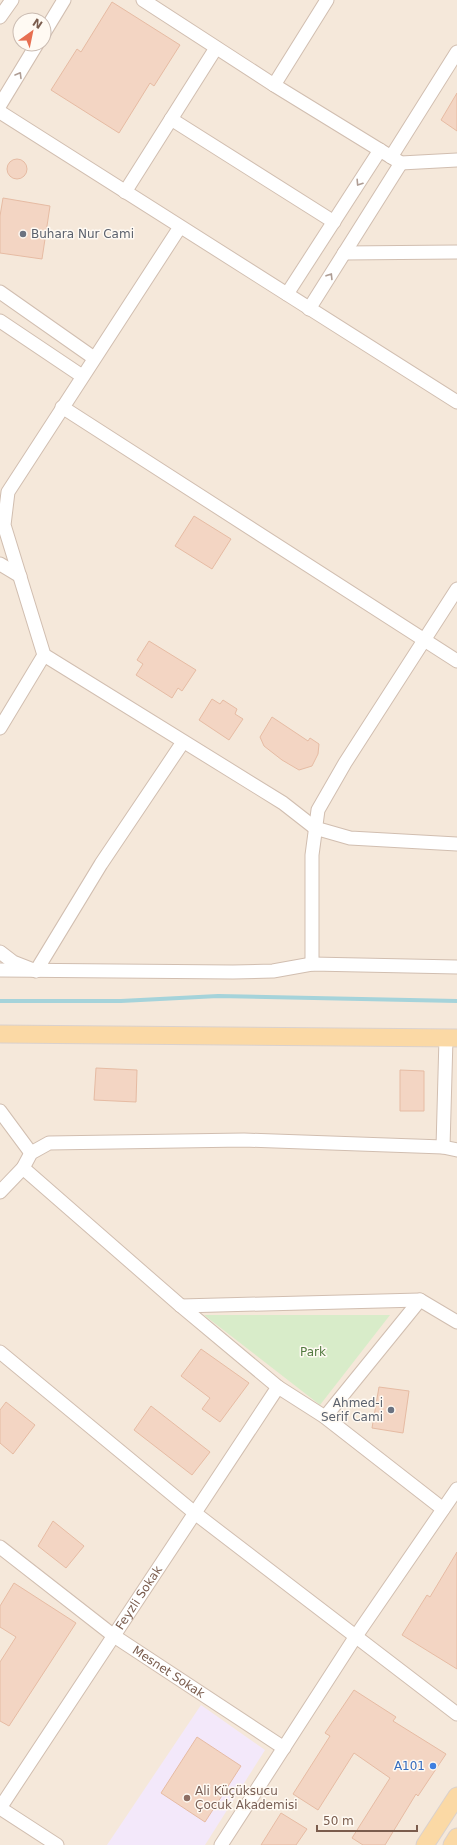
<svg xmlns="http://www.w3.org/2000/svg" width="457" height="1845" font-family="'DejaVu Sans',sans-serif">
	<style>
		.residential { fill: #f5e8da; fill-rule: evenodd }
		.education { fill: #f3e8fa }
		.green { fill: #d8ecc9 }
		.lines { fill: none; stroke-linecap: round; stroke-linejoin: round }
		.stream { stroke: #a5d3da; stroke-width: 4 }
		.building { fill: #f3d5c3; stroke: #e6bba3 }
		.minor-casing { stroke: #d1beb0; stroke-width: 15 }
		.major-casing { stroke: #dad1cd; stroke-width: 19 }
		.minor { stroke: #fff; stroke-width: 13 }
		.major { stroke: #fbd9a5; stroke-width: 17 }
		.oneway { stroke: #af9d94 }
		.worship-dot { fill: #6b7280; stroke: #fffaf3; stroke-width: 1.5 }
		.shop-dot { fill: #3f7fe0; stroke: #fffaf3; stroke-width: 1.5 }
		.education-dot { fill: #8d6e63; stroke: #fffaf3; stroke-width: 1.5 }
		.labels { text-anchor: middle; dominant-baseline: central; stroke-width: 3; stroke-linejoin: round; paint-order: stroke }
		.worship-label { font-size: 12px; fill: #5b616d; stroke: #fffaf3; text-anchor: start }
		.park-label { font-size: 12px; fill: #537a41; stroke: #fffaf3 }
		.street-label { font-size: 12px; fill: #7a5c4d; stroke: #fffaf3 }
		.shop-label { font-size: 12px; fill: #366cbe; stroke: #fffaf3; text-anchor: end }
		.education-label { font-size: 12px; fill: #785e54; stroke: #fffaf3; text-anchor: start }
	</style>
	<rect width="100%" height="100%" fill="#fdf6ec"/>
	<path class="residential" d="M0,0H457V1845H0ZM20,20H44V44H20Z"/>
	<path class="education" d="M201,1705L265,1750L205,1845H107Z"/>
	<path class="green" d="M204,1315H390L320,1405Z"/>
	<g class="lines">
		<path class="stream" d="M0,1001H121L218,996L457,1001"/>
	</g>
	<path class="building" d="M112,2L180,45L154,86L150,83L119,133L51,90L77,49L81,52Z
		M457,93V131L441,120Z
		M7 169a10 10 0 1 1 20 0a10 10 0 1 1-20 0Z
		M3,198L50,206L42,259L0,253V216Z
		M194,516L231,539L212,569L175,546Z
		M149,641L196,670L182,691L178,688L172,698L136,675L143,664L137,660Z
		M212,699L220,704L223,700L237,709L235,714L243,719L229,740L199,720Z
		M272,717L308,741L310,738L319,744L318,754L312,766L299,770L282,760L264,746L260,737Z
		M96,1068L137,1070L136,1102L94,1100Z
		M400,1070L424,1071V1111H400Z
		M201,1349L249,1383L220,1422L202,1409L210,1398L181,1376Z
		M379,1387L409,1391L403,1433L372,1428Z
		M6,1402L35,1425L13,1454L0,1443V1410Z
		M151,1406L210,1452L192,1475L134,1430Z
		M53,1521L84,1546L66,1568L38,1546Z
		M457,1552V1669L402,1635L427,1595L430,1597Z
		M14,1583L76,1623L9,1726L0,1721V1662L16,1637L0,1627V1606Z
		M354,1690L396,1717L393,1721L446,1754L418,1796L416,1794L385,1845H363L352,1838L390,1778L354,1753L318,1810L293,1794L330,1736L325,1733Z
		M197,1737L241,1766L205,1822L161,1793Z
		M281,1813L307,1829L296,1845H261Z"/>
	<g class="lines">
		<g class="minor-casing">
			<g id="minor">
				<path d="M143,0L274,85L401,163L457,160"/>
				<path d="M0,17L12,0"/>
				<path d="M44,33L64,0"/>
				<path d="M274,85L327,0"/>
				<path d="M0,105L37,44"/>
				<path d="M0,112L457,402"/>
				<path d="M171,119L334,222"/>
				<path d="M391,157L457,52"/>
				<path d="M125,192L216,48"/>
				<path d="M180,227L8,492L4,525L44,655L283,803L315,828L350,838L457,844"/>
				<path d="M344,253L457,252"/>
				<path d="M0,292L94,358"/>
				<path d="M287,294L380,150"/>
				<path d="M309,309L401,163"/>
				<path d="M0,321L82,376"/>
				<path d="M62,407L457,661"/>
				<path d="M0,564L20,576"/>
				<path d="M0,728L44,655"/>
				<path d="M0,952L13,962L36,971L101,864L183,742"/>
				<path d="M312,964V855L318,810L345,763L457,589"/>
				<path d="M0,970L233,972L273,971L312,964L457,967"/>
				<path d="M0,1111L31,1153"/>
				<path d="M443,1147L446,1038"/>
				<path d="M23,1168L181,1306L278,1387L325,1417L443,1509"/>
				<path d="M0,1192L23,1168L31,1153L49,1143L244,1140L443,1147L457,1150"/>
				<path d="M181,1306L420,1300L457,1322"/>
				<path d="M0,1352L196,1514L457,1714"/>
				<path d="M325,1417L420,1300"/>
				<path id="s1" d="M0,1547L114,1636L284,1748"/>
				<path id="s2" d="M0,1808L278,1387"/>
				<path d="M0,1808L57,1845"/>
				<path d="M221,1845L356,1636L457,1489"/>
			</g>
		</g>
		<g class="major-casing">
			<path id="major" d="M0,1034L457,1038
				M425,1845L457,1796
				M452,1845L457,1837"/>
		</g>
		<use href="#minor" class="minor"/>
		<use href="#major" class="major"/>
	</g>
	<defs><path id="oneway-chevron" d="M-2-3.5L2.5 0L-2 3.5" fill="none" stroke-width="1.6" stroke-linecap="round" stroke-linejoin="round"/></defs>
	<g class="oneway">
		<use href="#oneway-chevron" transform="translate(19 75) rotate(-59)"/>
		<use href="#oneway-chevron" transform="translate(359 183) rotate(123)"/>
		<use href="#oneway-chevron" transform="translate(330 276) rotate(-58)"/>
	</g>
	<g class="worship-dot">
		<circle cx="23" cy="234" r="4"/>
		<circle cx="391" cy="1410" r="4"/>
	</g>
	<circle class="shop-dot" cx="433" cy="1766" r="4"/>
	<circle class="education-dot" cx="187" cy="1798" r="4"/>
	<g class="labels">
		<g class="worship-label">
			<text x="31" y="234">Buhara Nur Cami</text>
			<text x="383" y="1403" text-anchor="end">Ahmed-i<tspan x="383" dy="14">Serif Cami</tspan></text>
		</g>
		<g class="park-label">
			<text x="313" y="1352">Park</text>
		</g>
		<g class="street-label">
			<text stroke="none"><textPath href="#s2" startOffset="252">Feyzli Sokak</textPath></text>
			<text stroke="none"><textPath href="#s1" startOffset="210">Mesnet Sokak</textPath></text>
		</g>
		<g class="shop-label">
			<text x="425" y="1766">A101</text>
		</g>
		<g class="education-label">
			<text x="195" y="1791">Ali Küçüksucu<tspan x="195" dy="14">Çocuk Akademisi</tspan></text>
		</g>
	</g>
	<g transform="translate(32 32) rotate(33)"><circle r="19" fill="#fffaf3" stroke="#cabbb1"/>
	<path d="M0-3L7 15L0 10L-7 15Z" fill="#e76f51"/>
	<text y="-6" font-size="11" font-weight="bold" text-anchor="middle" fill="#7a5c4d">N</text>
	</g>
	<path d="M317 1825v6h100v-6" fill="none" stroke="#7a5c4d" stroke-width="2"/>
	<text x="323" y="1825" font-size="12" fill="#7a5c4d" stroke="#fffaf3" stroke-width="3" paint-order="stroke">50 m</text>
</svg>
